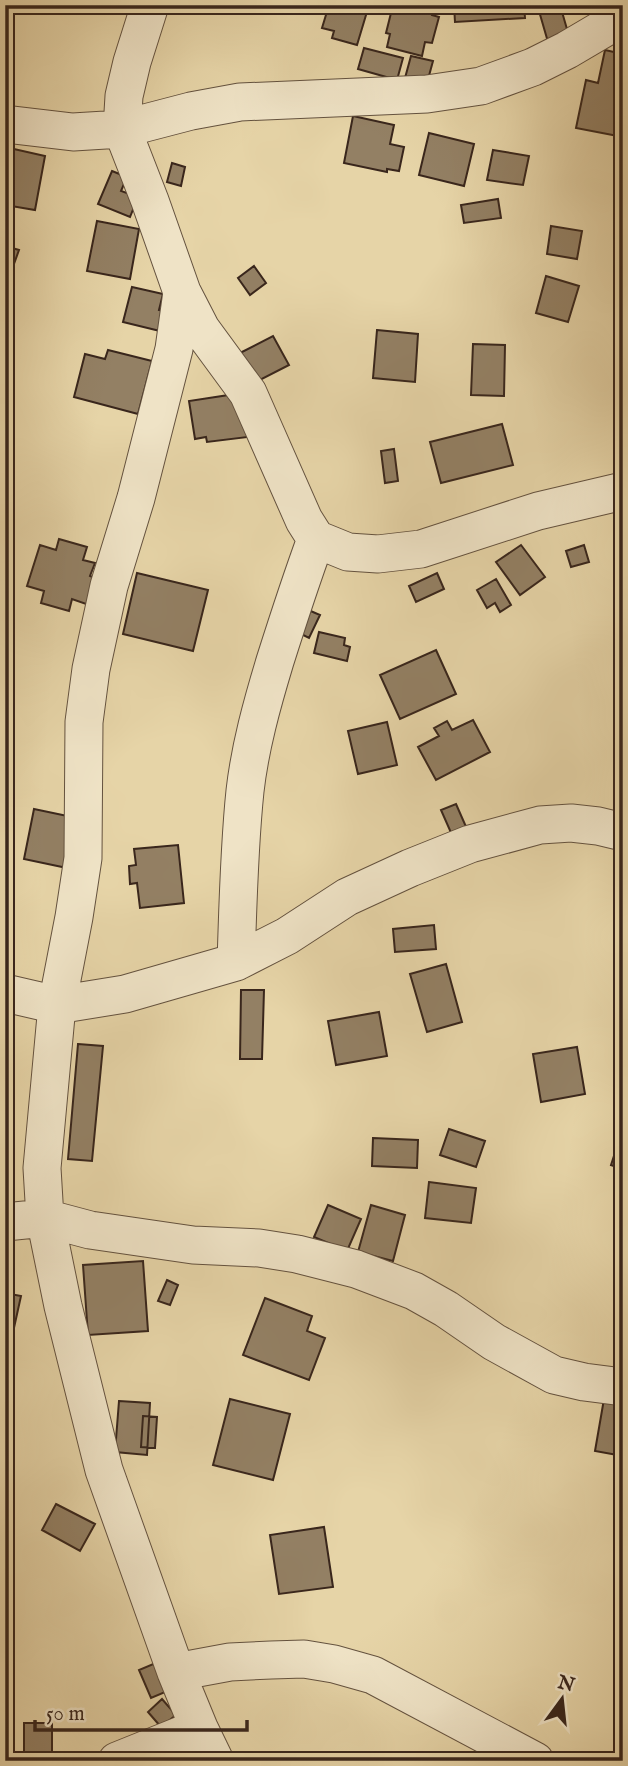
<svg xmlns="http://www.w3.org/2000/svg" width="628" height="1766" font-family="'IM FELL English',serif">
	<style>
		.building { fill: #938064; stroke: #39261c; stroke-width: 2 }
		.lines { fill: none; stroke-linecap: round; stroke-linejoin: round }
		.minor-casing { stroke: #64523f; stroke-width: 39 }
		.minor { stroke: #efe3c6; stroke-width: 37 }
	</style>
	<rect width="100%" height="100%" fill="#e6d4a7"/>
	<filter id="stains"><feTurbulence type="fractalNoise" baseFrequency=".00286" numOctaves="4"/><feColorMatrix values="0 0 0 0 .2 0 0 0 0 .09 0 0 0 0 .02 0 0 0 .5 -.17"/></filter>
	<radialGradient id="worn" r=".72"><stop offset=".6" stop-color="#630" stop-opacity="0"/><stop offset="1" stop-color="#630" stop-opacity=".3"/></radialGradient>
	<path class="building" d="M329,5H369L357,45L332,38L334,31L322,28Z
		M393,5H434L432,15L439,17L432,43L425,42L422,56L387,47L390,34L386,33Z
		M454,5H524L525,18L455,22Z
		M560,5L569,36L548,42L539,11Z
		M364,48L403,58L397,80L358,69Z
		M605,50L623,54V137L576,128L586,80L598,83Z
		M411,56L433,61L427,83L405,78Z
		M353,116L394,125L390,144L404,147L399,171L387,169V172L344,163Z
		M429,133L474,144L464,186L419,175Z
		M5,147L45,156L35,210L5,205Z
		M493,150L529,156L523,185L487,180Z
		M172,163L185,167L181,186L167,182Z
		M112,171L127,177L121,191L138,197L130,217L98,204Z
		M498,199L501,218L464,223L461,205Z
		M97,221L139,229L130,279L87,271Z
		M551,226L582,231L577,259L547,254Z
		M5,246L19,250L6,286H5Z
		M254,266L266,283L250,295L238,278Z
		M546,276L579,286L568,322L536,313Z
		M132,287L163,294L159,310L169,312L164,332L123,322Z
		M377,330L418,334L415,382L373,378Z
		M273,336L289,365L256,382L240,353Z
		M473,344L505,345L504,396L471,395Z
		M108,350L152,361L138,414L74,397L85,354L105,359Z
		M242,393L248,437L207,442L206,437L195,439L189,401Z
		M502,424L513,465L441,483L430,442Z
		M394,449L398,481L385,483L381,451Z
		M59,539L87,547L83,560L95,563L90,576L97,579L89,605L72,599L69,611L41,603L44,591L27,586L40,545L56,550Z
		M521,545L545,577L520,595L496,562Z
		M584,545L589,562L571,567L566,551Z
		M137,573L208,590L193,651L123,634Z
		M437,573L444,589L416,602L409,586Z
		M496,579L511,605L500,612L495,603L487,608L477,590Z
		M306,609L320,615L309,638L295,631Z
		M319,632L345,638L344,645L350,647L347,661L314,653Z
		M436,650L456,694L400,719L380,675Z
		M473,720L490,752L436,780L418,747L439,736L434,728L447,721L452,730Z
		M387,722L397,765L358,774L348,731Z
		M456,804L467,829L452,835L441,810Z
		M34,809L77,818L67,868L24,859Z
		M178,845L184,903L140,908L137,883L130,884L129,866L136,865L134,849Z
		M434,925L436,949L395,952L393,929Z
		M446,964L462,1022L427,1032L410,974Z
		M241,990H264L262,1059H240Z
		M379,1012L387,1056L336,1065L328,1021Z
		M78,1044L103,1046L92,1161L68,1159Z
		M577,1047L585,1094L541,1102L533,1054Z
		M623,1128V1169L611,1165Z
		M449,1129L485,1141L476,1167L440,1155Z
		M373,1138L418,1140L417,1168L372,1166Z
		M429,1182L476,1188L471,1223L425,1218Z
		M328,1205L361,1219L347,1251L314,1237Z
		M371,1205L405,1215L393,1261L358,1252Z
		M143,1261L148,1331L88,1335L83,1265Z
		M167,1280L178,1285L170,1305L158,1301Z
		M5,1293L21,1296L12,1337L5,1336Z
		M265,1298L312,1316L307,1331L325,1338L309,1380L243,1355Z
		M230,1399L290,1414L273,1480L213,1465Z
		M604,1399L623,1403V1456L595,1451Z
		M119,1401L150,1403L147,1455L115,1452Z
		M143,1416L157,1417L155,1448L141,1447Z
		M56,1504L95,1524L80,1551L42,1530Z
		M324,1527L333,1587L279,1594L270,1535Z
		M158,1662L170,1690L151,1698L139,1670Z
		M162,1699L176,1715L161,1727L148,1712Z
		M24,1723H52V1761H24Z"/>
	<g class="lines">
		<g class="minor-casing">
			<path id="minor" d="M150,5L132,62L124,96L122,129L150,201L182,292L201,329L248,393L304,520L316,539L348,552L378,554L421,549L538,511L623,491
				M5,124L73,132L122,129L191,111L240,102L427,94L481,86L533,67L567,50L623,17
				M182,292L174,349L136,498L109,586L91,669L84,722L83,858L74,917L57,1005L42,1168L45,1218L63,1306L104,1470L176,1672L199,1728L215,1761
				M236,962C238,905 239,848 245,791C250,747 262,704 275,661C288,620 301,580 316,539
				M5,993L57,1005L125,994L236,962L287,936L347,897L410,868L470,844L540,825L571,823L598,826L623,832
				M5,1222L45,1218L90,1230L193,1245L259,1248L297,1254L356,1269L414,1291L446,1309L494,1342L554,1375L584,1382L623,1387
				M176,1672L230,1662L271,1660L304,1659L334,1664L373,1675L535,1761
				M117,1761L199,1728"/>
		</g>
		<use href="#minor" class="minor"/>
	</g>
	<rect width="628" height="1766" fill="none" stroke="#e6d4a7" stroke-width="28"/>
	<rect x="7" y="7" width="614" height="1752" fill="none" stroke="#39261c" stroke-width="3.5"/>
	<rect x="14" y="14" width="600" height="1738" fill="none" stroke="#39261c" stroke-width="2"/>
	<g transform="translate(562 1699) rotate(15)" stroke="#efe3c6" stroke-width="5" paint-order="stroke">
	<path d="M0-5L12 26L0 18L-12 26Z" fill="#39261c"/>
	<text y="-10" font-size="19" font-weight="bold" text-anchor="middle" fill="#39261c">N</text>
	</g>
	<path d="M35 1720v10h212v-10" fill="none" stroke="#39261c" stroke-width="3.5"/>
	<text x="46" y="1720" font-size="21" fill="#39261c" stroke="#efe3c6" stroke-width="5" paint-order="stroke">50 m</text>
	<rect width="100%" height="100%" filter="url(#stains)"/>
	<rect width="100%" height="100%" fill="url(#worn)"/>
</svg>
